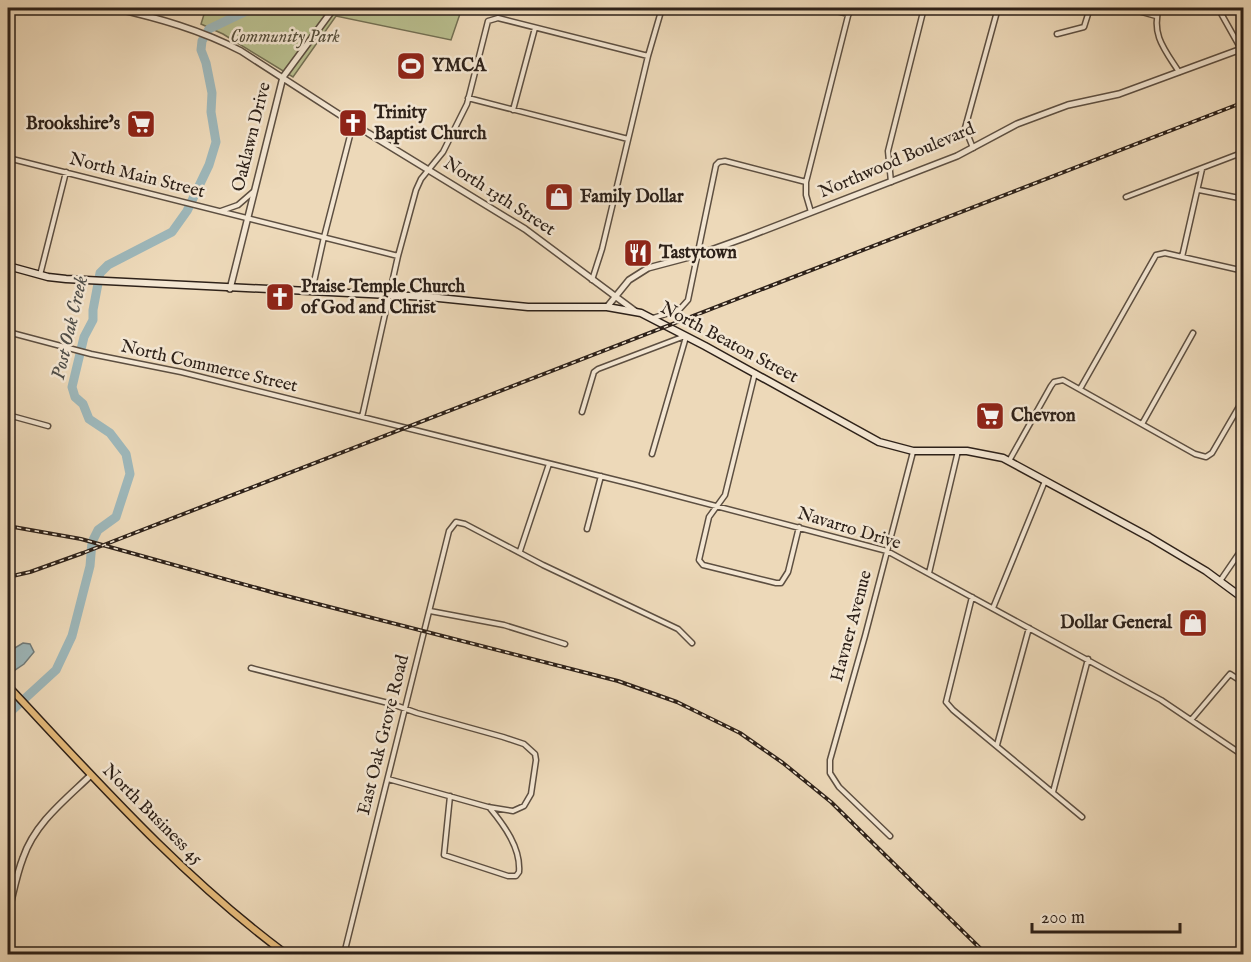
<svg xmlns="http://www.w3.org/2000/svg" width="1251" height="962" font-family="'IM FELL English',serif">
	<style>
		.green { fill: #b9bf8f; stroke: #737054; stroke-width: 1.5 }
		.water { fill: #9db7ba; stroke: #707b7a; stroke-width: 1.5 }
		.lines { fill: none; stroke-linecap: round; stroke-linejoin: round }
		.river { stroke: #9db7ba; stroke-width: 9 }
		.minor-casing { stroke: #5d4f41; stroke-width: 7 }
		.tertiary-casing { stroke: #5d4f41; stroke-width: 8 }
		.secondary-casing { stroke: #2d2119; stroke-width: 9 }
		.primary-casing { stroke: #2d2119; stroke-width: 9 }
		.minor { stroke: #f3e6d2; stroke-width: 4 }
		.tertiary { stroke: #f3e6d2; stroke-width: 5 }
		.secondary { stroke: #f3e6d2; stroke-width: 6 }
		.primary { stroke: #e6bc7c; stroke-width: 6 }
		.rail-casing { stroke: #2d2119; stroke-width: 4 }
		.rail { stroke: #f3e6d2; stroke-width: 1.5; stroke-dasharray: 4.5; stroke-linecap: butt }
		.labels { text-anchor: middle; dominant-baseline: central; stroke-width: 5; stroke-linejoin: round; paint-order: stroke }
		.park-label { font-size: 18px; font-style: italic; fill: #57503c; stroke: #f3e6d2 }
		.poi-label { font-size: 18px; font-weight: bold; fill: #2d2119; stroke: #f3e6d2; text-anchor: start }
		.street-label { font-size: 18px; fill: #2d2119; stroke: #f3e6d2 }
		.water-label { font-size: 20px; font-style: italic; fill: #4f4e49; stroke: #f3e6d2 }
	</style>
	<rect width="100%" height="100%" fill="#edd9b9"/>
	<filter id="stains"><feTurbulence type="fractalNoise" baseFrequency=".00333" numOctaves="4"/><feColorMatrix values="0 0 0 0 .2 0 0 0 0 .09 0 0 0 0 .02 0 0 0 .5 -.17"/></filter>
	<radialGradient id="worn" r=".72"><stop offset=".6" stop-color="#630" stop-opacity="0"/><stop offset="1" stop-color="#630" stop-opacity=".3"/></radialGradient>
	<path class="green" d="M206,8H462L451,40L336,16L293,77L223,34L201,24Z"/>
	<path class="water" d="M23,643L30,644L34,652L24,664L15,670L8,666V652Z"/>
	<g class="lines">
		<path class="river" d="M8,714L56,670L72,636L90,566L92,542L98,530L116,517L130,474L126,454L110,433L89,419L83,404L75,397L72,387L84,337L93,320V310L100,273L108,265L172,232L187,211L209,165L216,142L211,112L212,93L206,63L201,50L202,41L209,29L253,8"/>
		<g class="minor-casing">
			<path id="minor" d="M824,8L849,14
				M1127,8L1156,16
				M1159,8C1151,35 1165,50 1179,72
				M1218,8L1241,49
				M1057,34L1084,27L1090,8
				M468,98L628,139
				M513,110L535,28
				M973,148L965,128L998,8
				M8,158L398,256
				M891,182L888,151L924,8
				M1199,190L1244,199
				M1126,197L1244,152
				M221,211L238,205L253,192
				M811,212L806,195V182L850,8
				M1182,257L1202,169
				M40,275L66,172
				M592,280L602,249L648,56L662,8
				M312,291L324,237L353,124
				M653,318L679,310L688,300L716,165L719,162L725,161L806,182
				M8,332L91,354L181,372L636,485L887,551L1161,700L1244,756
				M755,373L725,495L709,517L699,560L703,565L776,583H781L788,572L799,527
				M1080,389L1156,255L1165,253L1244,271
				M582,412L594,372L598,369L685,336
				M8,415L48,426
				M362,417L398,256L416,190L421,179L443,152L467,104L488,21L498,18L648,56
				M1142,424L1193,333
				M652,454L686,337
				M1009,461L1051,386L1054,382L1063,380L1195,454L1206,457L1212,453L1244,398
				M587,529L601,476
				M520,551L549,464
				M929,573L958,451
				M1220,581L1244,546
				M972,597L946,702L953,710L1082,817
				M993,608L1045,481
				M430,611L504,625L565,644
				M251,668L392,704L417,713L503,737L524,744L535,754L536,760L531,794L524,806L513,811L488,807L388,779
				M1191,720L1230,674L1244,683
				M997,745L1029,628
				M1053,792L1088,659
				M450,796L444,855L508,876H516L519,872C521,848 504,825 489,807
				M890,836L839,787L830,773V760L865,636L913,452
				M344,954L449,531L456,522L465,524L543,565L678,629L692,643"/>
		</g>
		<g class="tertiary-casing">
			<path id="tertiary" d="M114,8C158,18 201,30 241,51L368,133L525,229L635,311
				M230,289L283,77L334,8
				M607,307L629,280L648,268L697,255L747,237L957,156L1017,124L1068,105L1119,94L1244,48
				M8,913C13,895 16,876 23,858C35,823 65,800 91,775"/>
		</g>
		<g class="secondary-casing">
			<path id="secondary" d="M8,266L48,277L66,279L429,297L528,307H607L641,313L705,346L879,442L913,451H967L1003,458L1149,537L1206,571L1244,599"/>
		</g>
		<g class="primary-casing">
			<path id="primary" d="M8,686C96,780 182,877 286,954"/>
		</g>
		<use href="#minor" class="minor"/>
		<use href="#tertiary" class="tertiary"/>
		<use href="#secondary" class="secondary"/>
		<use href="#primary" class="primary"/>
		<g class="rail-casing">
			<path id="rail" d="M8,526L81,539L275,593L618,681L677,702L740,733L783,763L831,802L986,954
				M8,577L30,572L83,553L1244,102"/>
		</g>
		<use href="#rail" class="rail"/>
	</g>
	<defs>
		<g id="stadium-square" transform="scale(1.5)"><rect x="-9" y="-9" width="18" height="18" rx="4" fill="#8f2418" stroke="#f3e6d2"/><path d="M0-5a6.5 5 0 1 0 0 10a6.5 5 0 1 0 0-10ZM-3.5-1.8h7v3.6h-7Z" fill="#fff"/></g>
		<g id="church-square" transform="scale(1.5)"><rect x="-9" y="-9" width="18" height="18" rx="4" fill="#8f2418" stroke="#f3e6d2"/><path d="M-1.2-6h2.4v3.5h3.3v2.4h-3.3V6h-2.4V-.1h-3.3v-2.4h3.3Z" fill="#fff"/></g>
		<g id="supermarket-square" transform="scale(1.5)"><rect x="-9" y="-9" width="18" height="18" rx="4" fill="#8f2418" stroke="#f3e6d2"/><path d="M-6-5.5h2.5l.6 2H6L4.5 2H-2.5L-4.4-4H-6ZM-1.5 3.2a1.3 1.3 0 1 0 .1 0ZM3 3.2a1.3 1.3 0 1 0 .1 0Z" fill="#fff"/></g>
		<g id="shop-square" transform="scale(1.5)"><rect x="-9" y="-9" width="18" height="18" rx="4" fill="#8f2418" stroke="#f3e6d2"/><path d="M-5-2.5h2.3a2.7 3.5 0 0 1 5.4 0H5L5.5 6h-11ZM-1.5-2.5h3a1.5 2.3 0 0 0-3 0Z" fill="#fff"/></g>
		<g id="restaurant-square" transform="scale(1.5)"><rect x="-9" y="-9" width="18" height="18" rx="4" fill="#8f2418" stroke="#f3e6d2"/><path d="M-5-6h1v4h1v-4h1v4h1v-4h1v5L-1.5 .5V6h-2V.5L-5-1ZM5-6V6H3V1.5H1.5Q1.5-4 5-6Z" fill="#fff"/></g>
	</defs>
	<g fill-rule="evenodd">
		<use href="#stadium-square" x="411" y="66"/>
		<use href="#church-square" x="353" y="123"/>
		<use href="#supermarket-square" x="141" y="124"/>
		<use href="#shop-square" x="559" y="197"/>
		<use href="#restaurant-square" x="638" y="253"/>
		<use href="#church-square" x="280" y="297"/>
		<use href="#supermarket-square" x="990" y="416"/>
		<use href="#shop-square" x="1193" y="623"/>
	</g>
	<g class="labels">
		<g class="park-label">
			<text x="285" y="37">Community Park</text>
		</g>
		<g class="poi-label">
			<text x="432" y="66">YMCA</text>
			<text x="374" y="113">Trinity<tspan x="374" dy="21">Baptist Church</tspan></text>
			<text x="120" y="124" text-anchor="end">Brookshire's</text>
			<text x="580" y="197">Family Dollar</text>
			<text x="659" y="253">Tastytown</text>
			<text x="301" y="287">Praise Temple Church<tspan x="301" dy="21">of God and Christ</tspan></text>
			<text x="1011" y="416">Chevron</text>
			<text x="1172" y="623" text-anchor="end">Dollar General</text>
		</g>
		<g class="street-label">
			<text transform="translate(252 137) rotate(-76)">Oaklawn Drive</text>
			<text transform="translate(897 161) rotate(-23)">Northwood Boulevard</text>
			<text transform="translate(137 176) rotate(14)">North Main Street</text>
			<text transform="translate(499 197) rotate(33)">North 13th Street</text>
			<text transform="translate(729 343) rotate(28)">North Beaton Street</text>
			<text transform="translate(209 367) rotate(13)">North Commerce Street</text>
			<text transform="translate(849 529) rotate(17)">Navarro Drive</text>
			<text transform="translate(852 626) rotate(-75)">Havner Avenue</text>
			<text transform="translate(384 735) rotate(-76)">East Oak Grove Road</text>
			<text transform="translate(152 815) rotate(45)">North Business 45</text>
		</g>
		<g class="water-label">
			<text transform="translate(70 328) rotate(-77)">Post Oak Creek</text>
		</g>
	</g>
	<rect width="1251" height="962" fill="none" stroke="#edd9b9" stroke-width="30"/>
	<rect x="9" y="9" width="1233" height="944" fill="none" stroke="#2d2119" stroke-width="3"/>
	<rect x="15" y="15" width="1221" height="932" fill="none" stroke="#2d2119" stroke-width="1.5"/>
	<path d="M1032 923v9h148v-9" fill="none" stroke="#2d2119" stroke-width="3"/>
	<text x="1041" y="923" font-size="18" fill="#2d2119" stroke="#f3e6d2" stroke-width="4.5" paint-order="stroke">200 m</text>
	<rect width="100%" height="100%" filter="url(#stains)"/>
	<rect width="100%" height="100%" fill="url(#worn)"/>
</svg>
